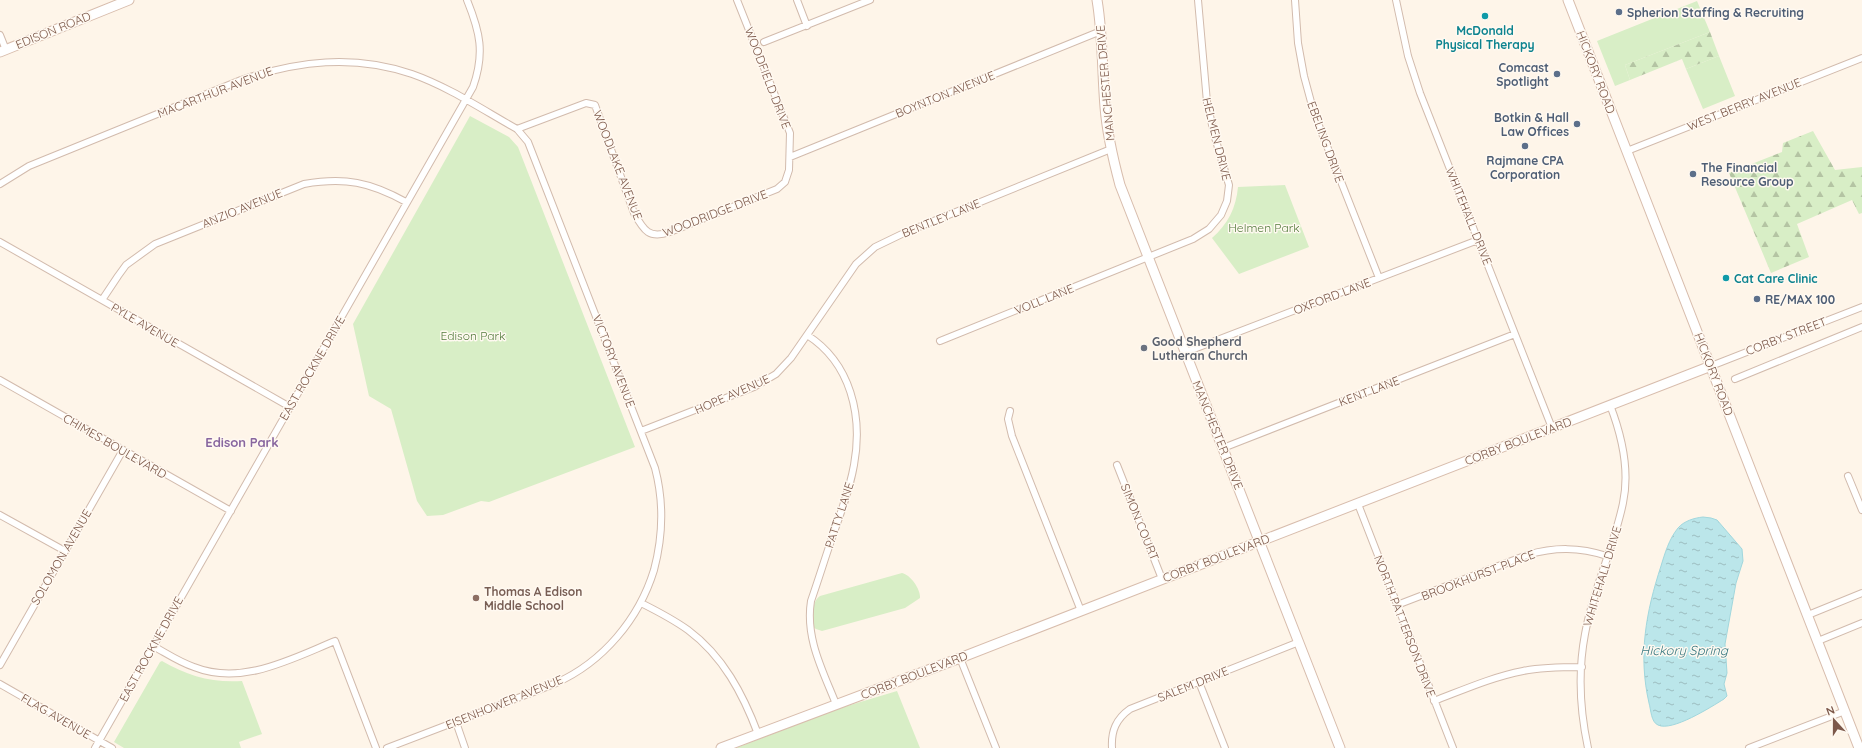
<svg xmlns="http://www.w3.org/2000/svg" width="1862" height="748" font-family="Quicksand,sans-serif">
	<style>
		.green { fill: #d8eec6 }
		.forest { fill: url(#forest-firs) }
		.water { fill: url(#water-ripples); stroke: #a1d7dd }
		.lines { fill: none; stroke-linecap: round; stroke-linejoin: round }
		.street-casing { stroke: #d2bbad; stroke-width: 8 }
		.secondary-casing { stroke: #d8bdad; stroke-width: 11 }
		.street { stroke: #fff; stroke-width: 6 }
		.secondary { stroke: #fff; stroke-width: 9 }
		.service-dot { fill: #5c6f8a; stroke: #fff9f1; stroke-width: 1.5 }
		.culture-dot { fill: #0f9aa8; stroke: #fff9f1; stroke-width: 1.5 }
		.worship-dot { fill: #6b7280; stroke: #fff9f1; stroke-width: 1.5 }
		.education-dot { fill: #8d6e63; stroke: #fff9f1; stroke-width: 1.5 }
		.labels { text-anchor: middle; dominant-baseline: central; stroke-width: 3; stroke-linejoin: round; paint-order: stroke }
		.service-label { font-size: 12px; font-weight: bold; fill: #4e5e75; stroke: #fff9f1; text-anchor: start }
		.street-label { font-size: 12px; fill: #7c584a; stroke: #fff9f1 }
		.culture-label { font-size: 12px; font-weight: bold; fill: #0d838f; stroke: #fff9f1 }
		.park-label { font-size: 12px; fill: #547c3d; stroke: #fff9f1 }
		.worship-label { font-size: 12px; font-weight: bold; fill: #5b616d; stroke: #fff9f1; text-anchor: start }
		.education-label { font-size: 12px; font-weight: bold; fill: #785e54; stroke: #fff9f1; text-anchor: start }
		.neighbourhood-label { font-size: 13px; font-weight: bold; fill: #88669f; stroke: #fff9f1 }
		.water-label { font-size: 13px; font-style: italic; fill: #3b7a82; stroke: #fff9f1 }
	</style>
	<defs>
		<pattern id="forest-firs" width="22" height="20" patternUnits="userSpaceOnUse"><rect width="22" height="20" fill="#d8eec6"/><path d="M5 1l3.5 6h-7zM16 11l3.5 6h-7z" fill="#b4c4a3"/></pattern>
		<pattern id="water-ripples" width="26" height="14" patternUnits="userSpaceOnUse"><rect width="26" height="14" fill="#bbe6ea"/><path d="M2 4q2-2 4 0t4 0M15 11q2-2 4 0t4 0" fill="none" stroke="#9dbdc0"/></pattern>
	</defs>
	<rect width="100%" height="100%" fill="#fef5e9"/>
	<path class="green" d="M1697,1L1710,32L1625,65L1630,80L1615,86L1597,41Z
		M1719,56L1735,96L1703,109L1686,69Z
		M470,116L509,137L518,147L635,447L489,502L481,501L443,515L427,516L417,501L391,409L369,396L353,324Z
		M1285,185L1309,247L1239,274L1212,238C1228,224 1236,208 1238,187Z
		M902,573C911,575 921,590 920,598L905,608L822,631L816,629L813,627C813,617 811,602 820,596Z
		M162,661C188,676 212,683 242,681L262,734L239,742L241,748H124L114,742L160,662Z
		M897,691L920,748H736L837,709Z"/>
	<path class="forest" d="M1710,32L1719,56L1686,69L1682,59L1630,80L1625,65Z
		M1813,131L1835,170L1862,167V213L1859,214L1852,200L1797,224L1809,257L1771,273L1729,173L1782,152L1783,143Z"/>
	<path class="water" d="M1703,517L1711,518L1717,520L1742,549L1743,561L1736,583L1725,644L1727,673L1724,684L1727,696L1724,699C1711,707 1672,732 1658,725C1651,722 1651,710 1649,703C1638,655 1646,612 1661,566C1665,553 1669,539 1678,528C1684,521 1694,518 1703,517Z"/>
	<g class="lines">
		<g class="street-casing">
			<path id="street" d="M797,0L807,26
				M1295,0L1298,43L1304,76L1314,113L1379,278
				M1396,0L1408,56L1420,93L1552,428
				M0,35L6,50
				M764,42L870,0
				M517,129L586,103L595,105L634,213C644,231 649,239 670,232L777,189L785,182L789,170L790,133L737,0
				M1627,151L1862,58
				M790,157L1101,31
				M0,184L29,166L241,80C298,61 353,54 412,74C449,87 483,110 517,129L528,142L655,468C664,502 663,536 654,570C639,619 603,662 556,683C537,691 517,698 497,706C460,720 424,734 387,748
				M0,242L290,407
				M102,300L118,276L126,265L155,244L304,184C345,177 370,182 406,202
				M807,335C851,363 863,416 854,465C850,488 842,510 834,532C826,555 819,578 811,601C805,638 823,671 836,704
				M940,341L1193,239L1209,229L1221,215L1227,201L1229,185L1214,134L1207,102L1198,0
				M1186,352L1478,240
				M1711,366L1862,307
				M1735,379L1862,327
				M0,380L231,511
				M1010,411L1008,419L1012,436L1081,611
				M641,431L754,387L776,374L791,358L856,264L875,247L904,233L1111,149
				M1223,448L1515,334
				M1117,465L1162,579
				M1848,476L1862,510
				M1358,504L1453,748
				M0,515L65,551
				M641,603C657,611 674,620 688,630C723,656 743,694 758,734
				M1397,605L1527,555C1555,547 1579,547 1607,556
				M1808,615L1862,593
				M1818,641L1862,623
				M153,646C166,653 179,662 194,667C242,686 291,659 335,641L376,748
				M960,658L996,748
				M0,665L123,450
				M1199,682L1225,748
				M0,684L112,748
				M1434,701C1463,690 1492,677 1523,671C1542,667 1562,667 1582,667
				M456,722L465,748
				M95,748L473,87C485,53 480,32 467,0
				M1112,748C1111,731 1116,719 1130,709L1299,642
				M1588,748C1580,711 1578,671 1585,634C1593,589 1614,547 1623,503C1630,470 1622,436 1610,405
				M1749,748L1845,711"/>
		</g>
		<g class="secondary-casing">
			<path id="secondary" d="M1097,0C1103,35 1102,71 1105,107C1107,133 1113,159 1120,185L1340,748
				M1568,0L1859,748
				M0,52L129,0
				M721,748L960,658L1711,366"/>
		</g>
		<use href="#street" class="street"/>
		<use href="#secondary" class="secondary"/>
	</g>
	<g class="service-dot">
		<circle cx="1619" cy="12" r="4"/>
		<circle cx="1557" cy="74" r="4"/>
		<circle cx="1577" cy="124" r="4"/>
		<circle cx="1525" cy="146" r="4"/>
		<circle cx="1693" cy="174" r="4"/>
		<circle cx="1757" cy="299" r="4"/>
	</g>
	<g class="culture-dot">
		<circle cx="1485" cy="16" r="4"/>
		<circle cx="1726" cy="278" r="4"/>
	</g>
	<circle class="worship-dot" cx="1144" cy="348" r="4"/>
	<circle class="education-dot" cx="476" cy="598" r="4"/>
	<g class="labels">
		<g class="service-label">
			<text x="1627" y="12">Spherion Staffing &amp; Recruiting</text>
			<text x="1549" y="67" text-anchor="end">Comcast<tspan x="1549" dy="14">Spotlight</tspan></text>
			<text x="1569" y="117" text-anchor="end">Botkin &amp; Hall<tspan x="1569" dy="14">Law Offices</tspan></text>
			<text x="1525" y="160" text-anchor="middle">Rajmane CPA<tspan x="1525" dy="14">Corporation</tspan></text>
			<text x="1701" y="167">The Financial<tspan x="1701" dy="14">Resource Group</tspan></text>
			<text x="1765" y="299">RE/MAX 100</text>
		</g>
		<g class="street-label">
			<text transform="translate(53 30) rotate(-22)">EDISON ROAD</text>
			<text transform="translate(1596 72) rotate(69)">HICKORY ROAD</text>
			<text transform="translate(768 78) rotate(69)">WOODFIELD DRIVE</text>
			<text transform="translate(1105 83) rotate(-95)">MANCHESTER DRIVE</text>
			<text transform="translate(215 92) rotate(-21)">MACARTHUR AVENUE</text>
			<text transform="translate(945 94) rotate(-22)">BOYNTON AVENUE</text>
			<text transform="translate(1744 104) rotate(-22)">WEST BERRY AVENUE</text>
			<text transform="translate(1217 139) rotate(76)">HELMEN DRIVE</text>
			<text transform="translate(1326 142) rotate(70)">EBELING DRIVE</text>
			<text transform="translate(618 165) rotate(69)">WOODLAKE AVENUE</text>
			<text transform="translate(242 208) rotate(-22)">ANZIO AVENUE</text>
			<text transform="translate(715 213) rotate(-21)">WOODRIDGE DRIVE</text>
			<text transform="translate(1469 216) rotate(68)">WHITEHALL DRIVE</text>
			<text transform="translate(941 218) rotate(-22)">BENTLEY LANE</text>
			<text transform="translate(1332 296) rotate(-21)">OXFORD LANE</text>
			<text transform="translate(1044 299) rotate(-22)">VOLL LANE</text>
			<text transform="translate(145 325) rotate(30)">PYLE AVENUE</text>
			<text transform="translate(1786 336) rotate(-21)">CORBY STREET</text>
			<text transform="translate(614 361) rotate(69)">VICTORY AVENUE</text>
			<text transform="translate(312 368) rotate(-60)">EAST ROCKNE DRIVE</text>
			<text transform="translate(1714 374) rotate(69)">HICKORY ROAD</text>
			<text transform="translate(1369 391) rotate(-21)">KENT LANE</text>
			<text transform="translate(732 394) rotate(-24)">HOPE AVENUE</text>
			<text transform="translate(1218 435) rotate(68)">MANCHESTER DRIVE</text>
			<text transform="translate(1518 441) rotate(-21)">CORBY BOULEVARD</text>
			<text transform="translate(115 446) rotate(30)">CHIMES BOULEVARD</text>
			<text transform="translate(839 515) rotate(-72)">PATTY LANE</text>
			<text transform="translate(1140 522) rotate(68)">SIMON COURT</text>
			<text transform="translate(61 557) rotate(-60)">SOLOMON AVENUE</text>
			<text transform="translate(1216 558) rotate(-21)">CORBY BOULEVARD</text>
			<text transform="translate(1478 575) rotate(-21)">BROOKHURST PLACE</text>
			<text transform="translate(1602 576) rotate(-73)">WHITEHALL DRIVE</text>
			<text transform="translate(1405 626) rotate(69)">NORTH PATTERSON DRIVE</text>
			<text transform="translate(151 649) rotate(-61)">EAST ROCKNE DRIVE</text>
			<text transform="translate(914 675) rotate(-21)">CORBY BOULEVARD</text>
			<text transform="translate(1193 684) rotate(-22)">SALEM DRIVE</text>
			<text transform="translate(504 702) rotate(-22)">EISENHOWER AVENUE</text>
			<text transform="translate(56 716) rotate(30)">FLAG AVENUE</text>
		</g>
		<g class="culture-label">
			<text x="1485" y="30">McDonald<tspan x="1485" dy="14">Physical Therapy</tspan></text>
			<text x="1734" y="278" text-anchor="start">Cat Care Clinic</text>
		</g>
		<g class="park-label">
			<text x="1264" y="227">Helmen Park</text>
			<text x="473" y="335">Edison Park</text>
		</g>
		<g class="worship-label">
			<text x="1152" y="341">Good Shepherd<tspan x="1152" dy="14">Lutheran Church</tspan></text>
		</g>
		<g class="education-label">
			<text x="484" y="591">Thomas A Edison<tspan x="484" dy="14">Middle School</tspan></text>
		</g>
		<g class="neighbourhood-label">
			<text x="242" y="442">Edison Park</text>
		</g>
		<g class="water-label">
			<text x="1684" y="650">Hickory Spring</text>
		</g>
	</g>
	<g transform="translate(1834 720) rotate(339)" stroke="#fff9f1" stroke-width="3" paint-order="stroke">
	<path d="M0-3L7 15L0 10L-7 15Z" fill="#7c584a"/>
	<text y="-6" font-size="11" font-weight="bold" text-anchor="middle" fill="#7c584a">N</text>
	</g>
</svg>
